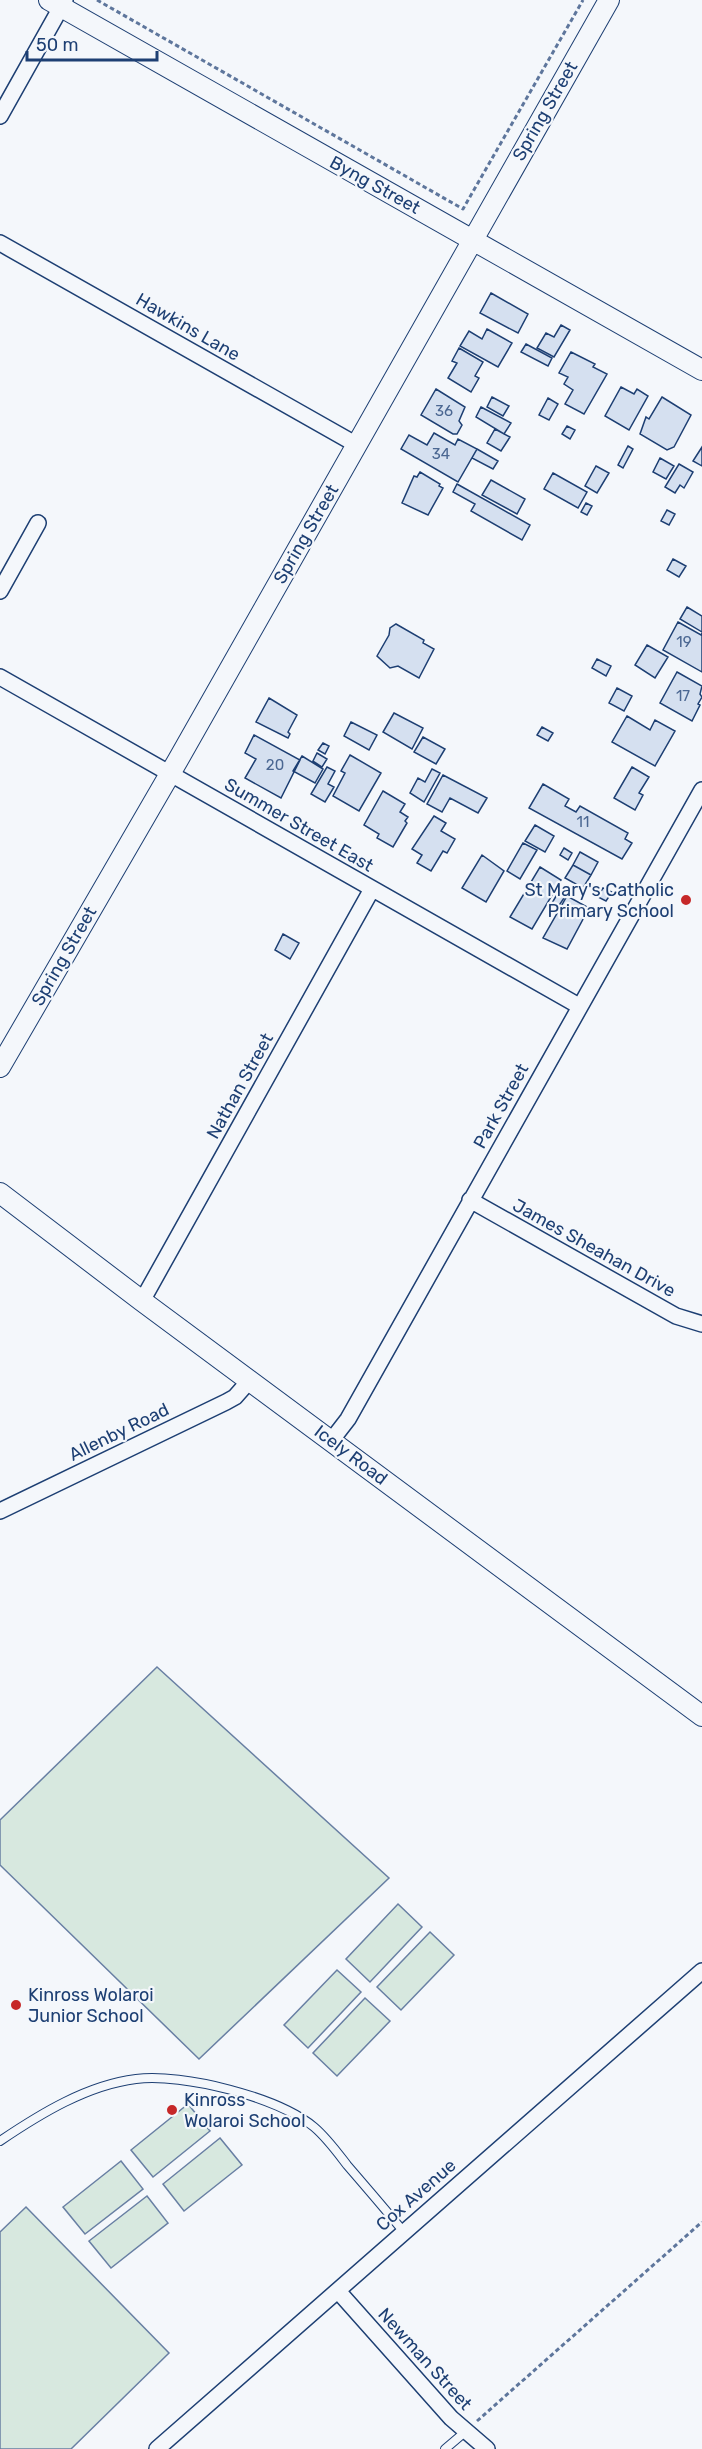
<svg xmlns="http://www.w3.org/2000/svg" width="702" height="2449" font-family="Rubik,sans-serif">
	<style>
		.green { fill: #d7e8df; stroke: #687fa3; stroke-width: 1.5 }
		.building { fill: #d5e0f0; stroke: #1d3f73; stroke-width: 1.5 }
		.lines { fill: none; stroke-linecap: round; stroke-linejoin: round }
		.service-casing { stroke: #1d3f73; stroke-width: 10 }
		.minor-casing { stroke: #1d3f73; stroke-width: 18 }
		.tertiary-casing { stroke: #1d3f73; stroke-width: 22 }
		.path { stroke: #5e769c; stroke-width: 3; stroke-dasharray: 4.5 3; stroke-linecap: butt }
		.service { stroke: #f4f7fb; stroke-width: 8 }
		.minor { stroke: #f4f7fb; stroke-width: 15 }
		.tertiary { stroke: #f4f7fb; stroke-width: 20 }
		.poi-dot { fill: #c62828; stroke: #f4f7fb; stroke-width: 2 }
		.labels { text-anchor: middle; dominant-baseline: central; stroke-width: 4.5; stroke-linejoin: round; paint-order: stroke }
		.number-label { font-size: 15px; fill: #4b6792 }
		.street-label { font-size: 18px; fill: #1d3f73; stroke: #f4f7fb }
		.poi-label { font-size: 18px; fill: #1d3f73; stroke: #f4f7fb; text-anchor: start }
	</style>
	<rect width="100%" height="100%" fill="#f4f7fb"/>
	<path class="green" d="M157,1667L389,1878L199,2059L0,1865V1820Z
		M398,1904L422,1927L370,1982L346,1959Z
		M430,1932L454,1955L401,2010L377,1987Z
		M337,1970L361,1992L308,2048L284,2025Z
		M365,1998L390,2021L337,2076L313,2053Z
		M188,2104L210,2131L153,2177L131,2150Z
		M220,2138L242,2165L184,2211L163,2184Z
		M121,2161L143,2189L85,2234L63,2207Z
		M147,2196L168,2223L111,2268L89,2241Z
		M26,2207L169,2353L71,2449H0V2232Z"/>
	<path class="building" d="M491,293L528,314L518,333L480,313Z
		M561,325L570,330L554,357L537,348L546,333L554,337Z
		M487,329L512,343L498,367L460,346L469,331L482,339Z
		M526,344L552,358L548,366L521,352Z
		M459,348L483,362L475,376L479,378L471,392L448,378L457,363L452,361Z
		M571,352L595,364L593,367L607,374L584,414L565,404L573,390L564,384L568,377L559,373Z
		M621,387L634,394L637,389L648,396L629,430L605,416Z
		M436,389L465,407L459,421L462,425L457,434H453L421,415Z
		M492,397L509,406L503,416L487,407Z
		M662,397L691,415L674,447L667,450L640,434L646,417L649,419Z
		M548,398L558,404L549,420L539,415Z
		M481,407L511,423L504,434L476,417Z
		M567,426L575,430L570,439L562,434Z
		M495,429L510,437L501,451L487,443Z
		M434,433L455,445L458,439L477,449L458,482L401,449L409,435L427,445Z
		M628,446L633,449L623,468L618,465Z
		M702,447V466L693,461Z
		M477,449L498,461L493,469L472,458Z
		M660,458L674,466L666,479L653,472Z
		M679,464L693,472L684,488L680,485L675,493L665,487Z
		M596,466L609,473L597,493L585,486Z
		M420,472L440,484L439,486L443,488L428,515L402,503L414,476L417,477Z
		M553,473L587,492L578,508L544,489Z
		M491,480L525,499L517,514L482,495Z
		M457,484L530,525L522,540L471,511L475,504L453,492Z
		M586,503L592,506L587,515L581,512Z
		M667,510L675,514L669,525L661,521Z
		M673,559L686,566L679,577L667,570Z
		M687,607L702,616V632L680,619Z
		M678,622L701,635L702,633V672L663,650Z
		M396,624L424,640L423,643L434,649L419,678L398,666L390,668L377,656L389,635L390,628Z
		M647,645L668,657L655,678L635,665Z
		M597,659L611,666L606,676L592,668Z
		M677,672L702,686L700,694L702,697L698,704L700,705L692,721L660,703Z
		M617,688L632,696L624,711L609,703Z
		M269,698L297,715L288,732L290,734L288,738L256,722Z
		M394,713L423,728L412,749L383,732Z
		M627,716L650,730L655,720L675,731L655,766L612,742Z
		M351,722L377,735L369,750L344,736Z
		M542,727L553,733L548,741L537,735Z
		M254,735L300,760L281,798L245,778L256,759L245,753Z
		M423,737L445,749L436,764L414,752Z
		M323,743L329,746L325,754L318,750Z
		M317,753L327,759L322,767L313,761Z
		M350,755L381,773L359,811L333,796L345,773L341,771Z
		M302,756L323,769L315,783L293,771Z
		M327,767L335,771L328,784L334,787L325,802L311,794Z
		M632,767L649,777L639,793L643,795L635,810L614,798Z
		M432,769L440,773L424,802L410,793L418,778L425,782Z
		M443,775L487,798L478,813L450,798L442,812L427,804Z
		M543,784L569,799L565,806L576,812L580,806L628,833L625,839L632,843L622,859L529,808Z
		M383,791L405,804L400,812L408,817L405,821L407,823L393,847L377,838L379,834L364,825Z
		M434,816L446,823L441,831L455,839L447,853L443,851L431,871L417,863L422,855L412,849Z
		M535,825L554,836L545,852L525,841Z
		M523,843L537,850L520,879L507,871Z
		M564,848L572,853L568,860L560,855Z
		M580,852L598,862L591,875L573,865Z
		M482,855L504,871L486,902L462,888Z
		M573,865L591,875L583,888L565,878Z
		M540,867L561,880L532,929L510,917Z
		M603,888L612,892L606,901L598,897Z
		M559,891L566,895L558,907L552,903Z
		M567,896L589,908L567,949L543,938Z
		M283,934L299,943L290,959L275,950Z"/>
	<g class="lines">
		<g class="service-casing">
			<path id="service" d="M0,2141C40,2114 87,2085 136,2079C183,2073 278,2097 314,2127C327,2138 337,2152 347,2165C366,2187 385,2209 403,2231
				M445,2449L465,2432"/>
		</g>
		<g class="minor-casing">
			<path id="minor" d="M0,116L65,0
				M0,243L357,445
				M0,591L38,523
				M0,677L579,1006
				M470,1200L676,1316L702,1324
				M142,1301L372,889
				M331,1441L348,1419L702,790
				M0,1511L226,1402L235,1397L250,1380
				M338,2291L451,2418L487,2449
				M157,2449L702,1971"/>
		</g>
		<g class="tertiary-casing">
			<path id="tertiary" d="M49,0L702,370
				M0,1067L178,760L609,0
				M0,1193L142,1301L702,1716"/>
		</g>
		<path class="path" d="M97,0L463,209L583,0
			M477,2421L702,2222"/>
		<use href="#service" class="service"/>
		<use href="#minor" class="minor"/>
		<use href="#tertiary" class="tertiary"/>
	</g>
	<g class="poi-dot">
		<circle cx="686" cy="900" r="6"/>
		<circle cx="16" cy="2005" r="6"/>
		<circle cx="172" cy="2110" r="6"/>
	</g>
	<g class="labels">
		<g class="number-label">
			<text x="444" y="411">36</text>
			<text x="441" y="454">34</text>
			<text x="684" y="642">19</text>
			<text x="683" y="696">17</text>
			<text x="275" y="765">20</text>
			<text x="583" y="822">11</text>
		</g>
		<g class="street-label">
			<text transform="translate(545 111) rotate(-60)">Spring Street</text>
			<text transform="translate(375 185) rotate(29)">Byng Street</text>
			<text transform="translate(188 327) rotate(30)">Hawkins Lane</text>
			<text transform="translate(306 534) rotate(-60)">Spring Street</text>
			<text transform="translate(299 825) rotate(30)">Summer Street East</text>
			<text transform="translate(64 956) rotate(-60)">Spring Street</text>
			<text transform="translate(240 1086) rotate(-61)">Nathan Street</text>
			<text transform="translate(501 1106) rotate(-61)">Park Street</text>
			<text transform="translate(594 1248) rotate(29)">James Sheahan Drive</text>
			<text transform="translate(119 1432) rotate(-26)">Allenby Road</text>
			<text transform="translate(351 1455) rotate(37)">Icely Road</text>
			<text transform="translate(416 2195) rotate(-41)">Cox Avenue</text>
			<text transform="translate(425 2359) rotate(48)">Newman Street</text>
		</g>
		<g class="poi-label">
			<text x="674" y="890" text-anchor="end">St Mary's Catholic<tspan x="674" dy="21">Primary School</tspan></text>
			<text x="28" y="1995">Kinross Wolaroi<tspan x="28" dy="21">Junior School</tspan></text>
			<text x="184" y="2100">Kinross<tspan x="184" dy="21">Wolaroi School</tspan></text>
		</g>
	</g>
	<path d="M27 51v9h130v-9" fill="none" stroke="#1d3f73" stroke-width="3"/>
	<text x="36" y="51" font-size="18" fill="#1d3f73" stroke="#f4f7fb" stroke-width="4.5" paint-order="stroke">50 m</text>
</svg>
